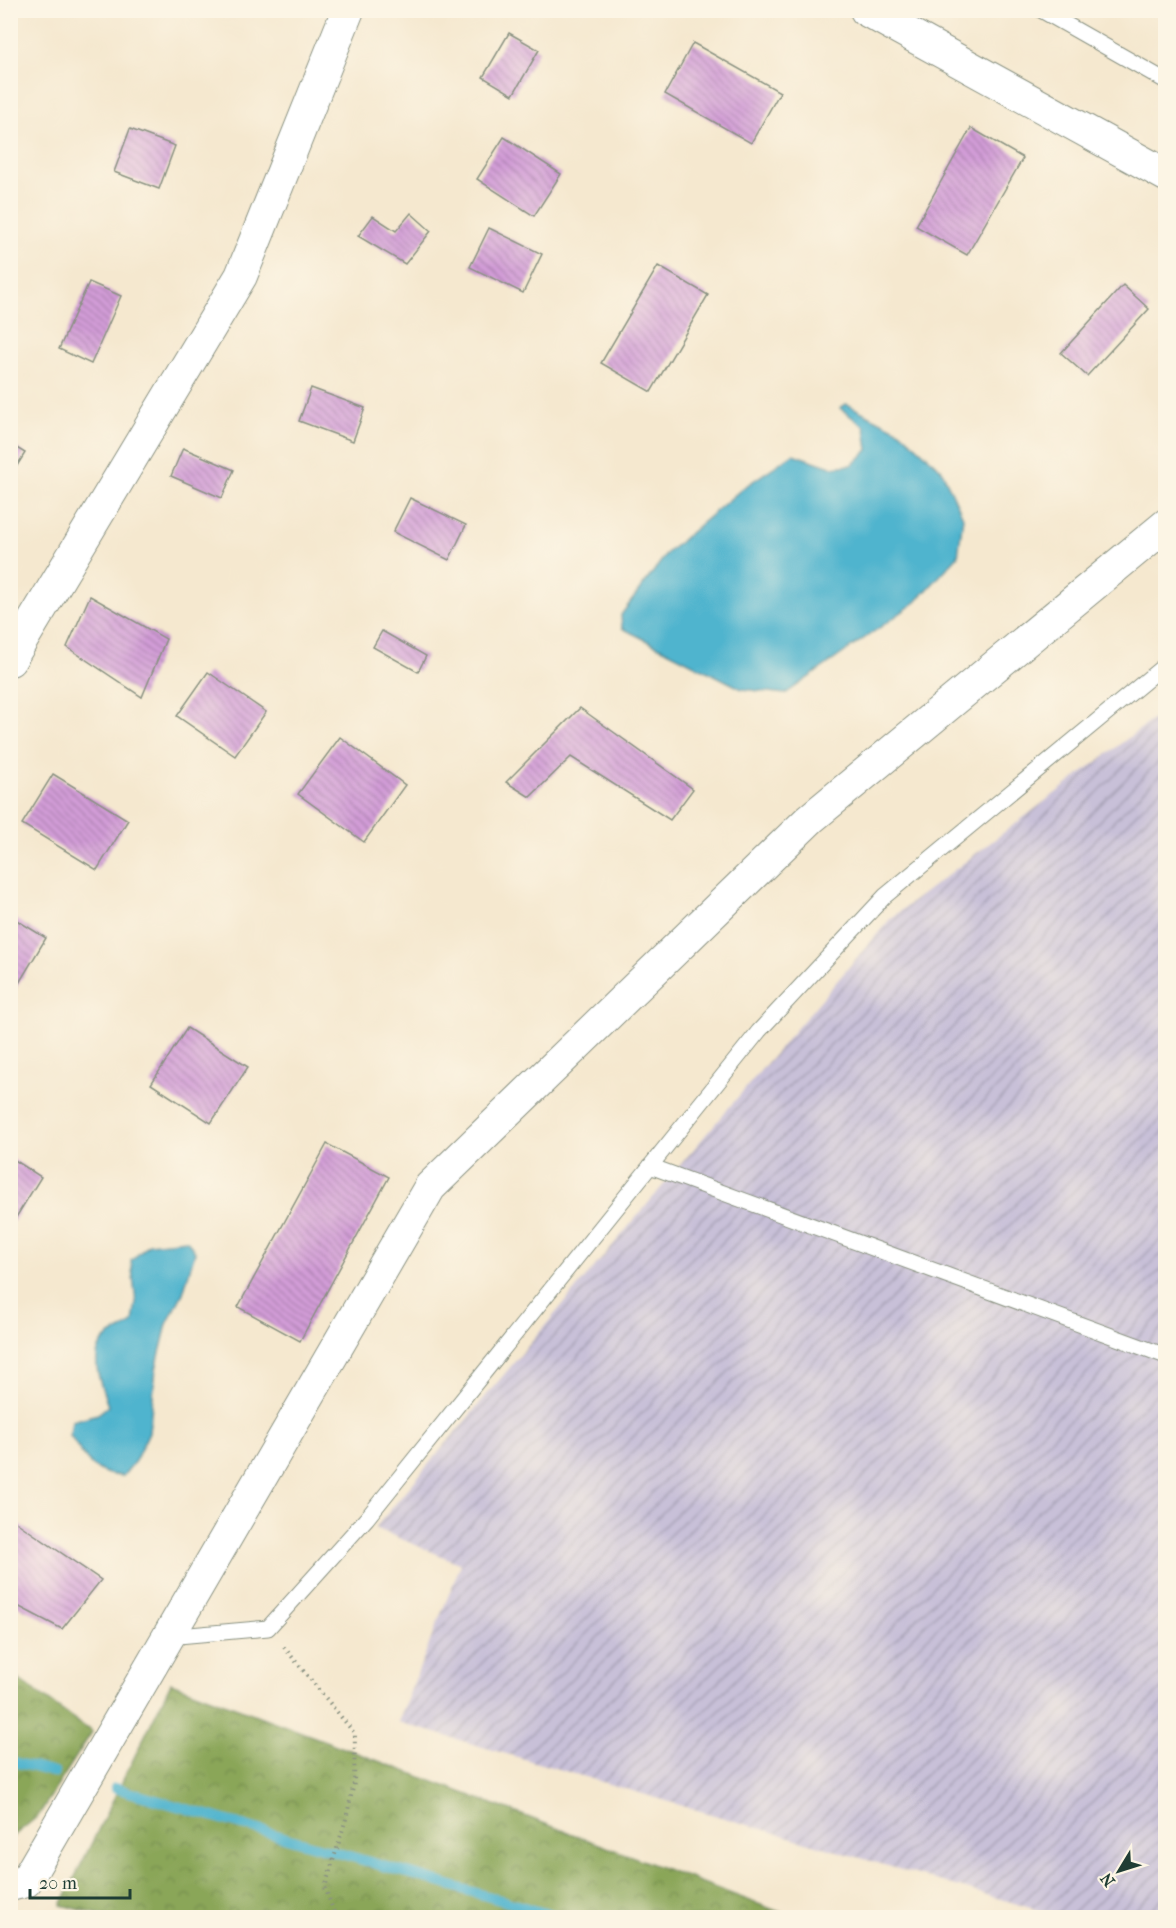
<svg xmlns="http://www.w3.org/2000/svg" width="1176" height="1928" font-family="'IM FELL French Canon',serif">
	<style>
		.industrial { fill: url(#industrial-furrows) }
		.forest { fill: url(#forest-crowns); stroke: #547246; stroke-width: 1.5 }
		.water { fill: #50b4ce; stroke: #387881; stroke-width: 1.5 }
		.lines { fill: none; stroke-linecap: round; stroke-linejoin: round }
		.stream { stroke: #50b4ce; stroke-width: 10 }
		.building { fill: url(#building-back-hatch) }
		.lane-casing { stroke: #8a9282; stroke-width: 17 }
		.street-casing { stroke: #8a9282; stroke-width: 34 }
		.path { stroke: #8a9282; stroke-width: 4; stroke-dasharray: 1.5 4.5; stroke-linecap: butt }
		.lane { stroke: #fff; stroke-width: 15 }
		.street { stroke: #fff; stroke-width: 32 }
	</style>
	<defs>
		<pattern id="industrial-furrows" width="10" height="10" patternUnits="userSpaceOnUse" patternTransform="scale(1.5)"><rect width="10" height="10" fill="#c8c0d8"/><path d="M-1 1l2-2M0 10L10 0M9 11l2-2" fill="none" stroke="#a29db0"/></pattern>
		<pattern id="forest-crowns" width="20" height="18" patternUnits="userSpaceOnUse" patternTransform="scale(1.5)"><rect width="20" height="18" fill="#8aa659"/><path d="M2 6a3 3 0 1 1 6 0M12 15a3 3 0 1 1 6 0" fill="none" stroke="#70884a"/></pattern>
		<pattern id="building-back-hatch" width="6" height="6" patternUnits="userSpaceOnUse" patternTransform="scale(1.5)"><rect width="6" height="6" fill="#d29cd7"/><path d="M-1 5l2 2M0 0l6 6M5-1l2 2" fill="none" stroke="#aa80af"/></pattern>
	</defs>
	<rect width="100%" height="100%" fill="#fcf5e5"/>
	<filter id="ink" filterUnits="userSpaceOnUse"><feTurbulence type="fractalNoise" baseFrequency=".0167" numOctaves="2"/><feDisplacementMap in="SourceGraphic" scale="12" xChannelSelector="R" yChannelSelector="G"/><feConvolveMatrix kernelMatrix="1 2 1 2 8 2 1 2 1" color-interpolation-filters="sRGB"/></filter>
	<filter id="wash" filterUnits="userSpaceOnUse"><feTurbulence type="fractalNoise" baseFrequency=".008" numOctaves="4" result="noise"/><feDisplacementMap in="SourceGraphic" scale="24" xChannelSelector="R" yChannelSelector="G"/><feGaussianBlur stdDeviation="1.35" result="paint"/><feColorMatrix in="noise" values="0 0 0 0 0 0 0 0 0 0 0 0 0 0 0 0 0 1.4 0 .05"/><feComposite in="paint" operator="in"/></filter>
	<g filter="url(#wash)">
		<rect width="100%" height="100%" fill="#f5e8cf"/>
		<path class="industrial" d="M1165,710V1917H1061L398,1722L461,1564L375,1528L703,1138L890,919Z"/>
		<path class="forest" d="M11,1674L92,1732L38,1816L11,1838Z
			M171,1683L793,1917L113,1918L61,1905Z"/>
		<path class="water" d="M846,404L900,431L941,469L963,517L958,556L916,602L785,694L742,689L622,628L621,615L668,552L743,488L793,454L831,467L852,465L868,450L865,427L840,408Z
			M187,1240L195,1252L183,1293L167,1324L156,1369L149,1432L135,1461L123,1476C93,1475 84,1458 70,1435L72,1421L98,1414L108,1406C101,1385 85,1350 111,1335C118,1330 126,1328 133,1323L136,1302L131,1261L149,1244Z"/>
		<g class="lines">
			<path class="stream" d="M10,1761L55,1773
				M115,1788L562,1918"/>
		</g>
		<g id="blocks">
			<path class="building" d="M509,33L539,50L513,95L483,77Z
				M693,43L780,92L751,143L665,94Z
				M971,128L1023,158L967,255L916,226Z
				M130,129L175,146L159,189L114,172Z
				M504,137L561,174L534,216L477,179Z
				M411,213L431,231L405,264L358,236L373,216L396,231Z
				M489,228L542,254L523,293L470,267Z
				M658,266L708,295L651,392L601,363Z
				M89,282L121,296L91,364L59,349Z
				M1123,285L1149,309L1087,376L1061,353Z
				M311,388L365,408L353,441L299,421Z
				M10,444L25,453L10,477Z
				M183,448L234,470L222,498L171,476Z
				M410,498L466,525L449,560L393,532Z
				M90,596L166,639L142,697L67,647Z
				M382,631L426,656L418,672L373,647Z
				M208,672L266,712L235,756L177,716Z
				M580,708L693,789L670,820L571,757L530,797L506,782Z
				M340,737L405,785L364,842L298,794Z
				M53,774L128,820L97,870L22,824Z
				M10,916L46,938L10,998Z
				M187,1028L248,1067L211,1123L151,1084Z
				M327,1144L389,1177L300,1341L238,1307Z
				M10,1157L41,1177L10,1227Z
				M10,1518L101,1580L62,1629L10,1602Z"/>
		</g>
	</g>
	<g filter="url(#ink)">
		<use href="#blocks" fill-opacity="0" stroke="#8a9282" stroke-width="1.5"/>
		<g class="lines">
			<g class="lane-casing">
				<path id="lane" d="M1041,10L1166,81
					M650,1166L1166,1356
					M167,1637L268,1628L367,1518L759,1031L885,896L1166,664"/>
			</g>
			<g class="street-casing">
				<path id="street" d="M866,10L1166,175
					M10,660L241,276L348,10
					M10,1885L26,1881L430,1187L810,819L1166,525"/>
			</g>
			<path class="path" d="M284,1647L355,1734L354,1783L346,1819L325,1887L336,1918"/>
			<use href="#lane" class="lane"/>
			<use href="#street" class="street"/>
		</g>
	</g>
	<rect width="1176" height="1928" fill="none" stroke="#fcf5e5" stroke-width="36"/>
	<g transform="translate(1119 1871) rotate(232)" stroke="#fcf5e5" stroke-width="4.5" paint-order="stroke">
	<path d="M0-4.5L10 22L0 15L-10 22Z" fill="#1f3d34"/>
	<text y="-9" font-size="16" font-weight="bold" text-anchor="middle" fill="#1f3d34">N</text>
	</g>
	<path d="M30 1889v9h100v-9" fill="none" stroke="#1f3d34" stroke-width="3"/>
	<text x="39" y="1889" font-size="18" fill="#1f3d34" stroke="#fcf5e5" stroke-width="4.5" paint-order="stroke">20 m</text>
</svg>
